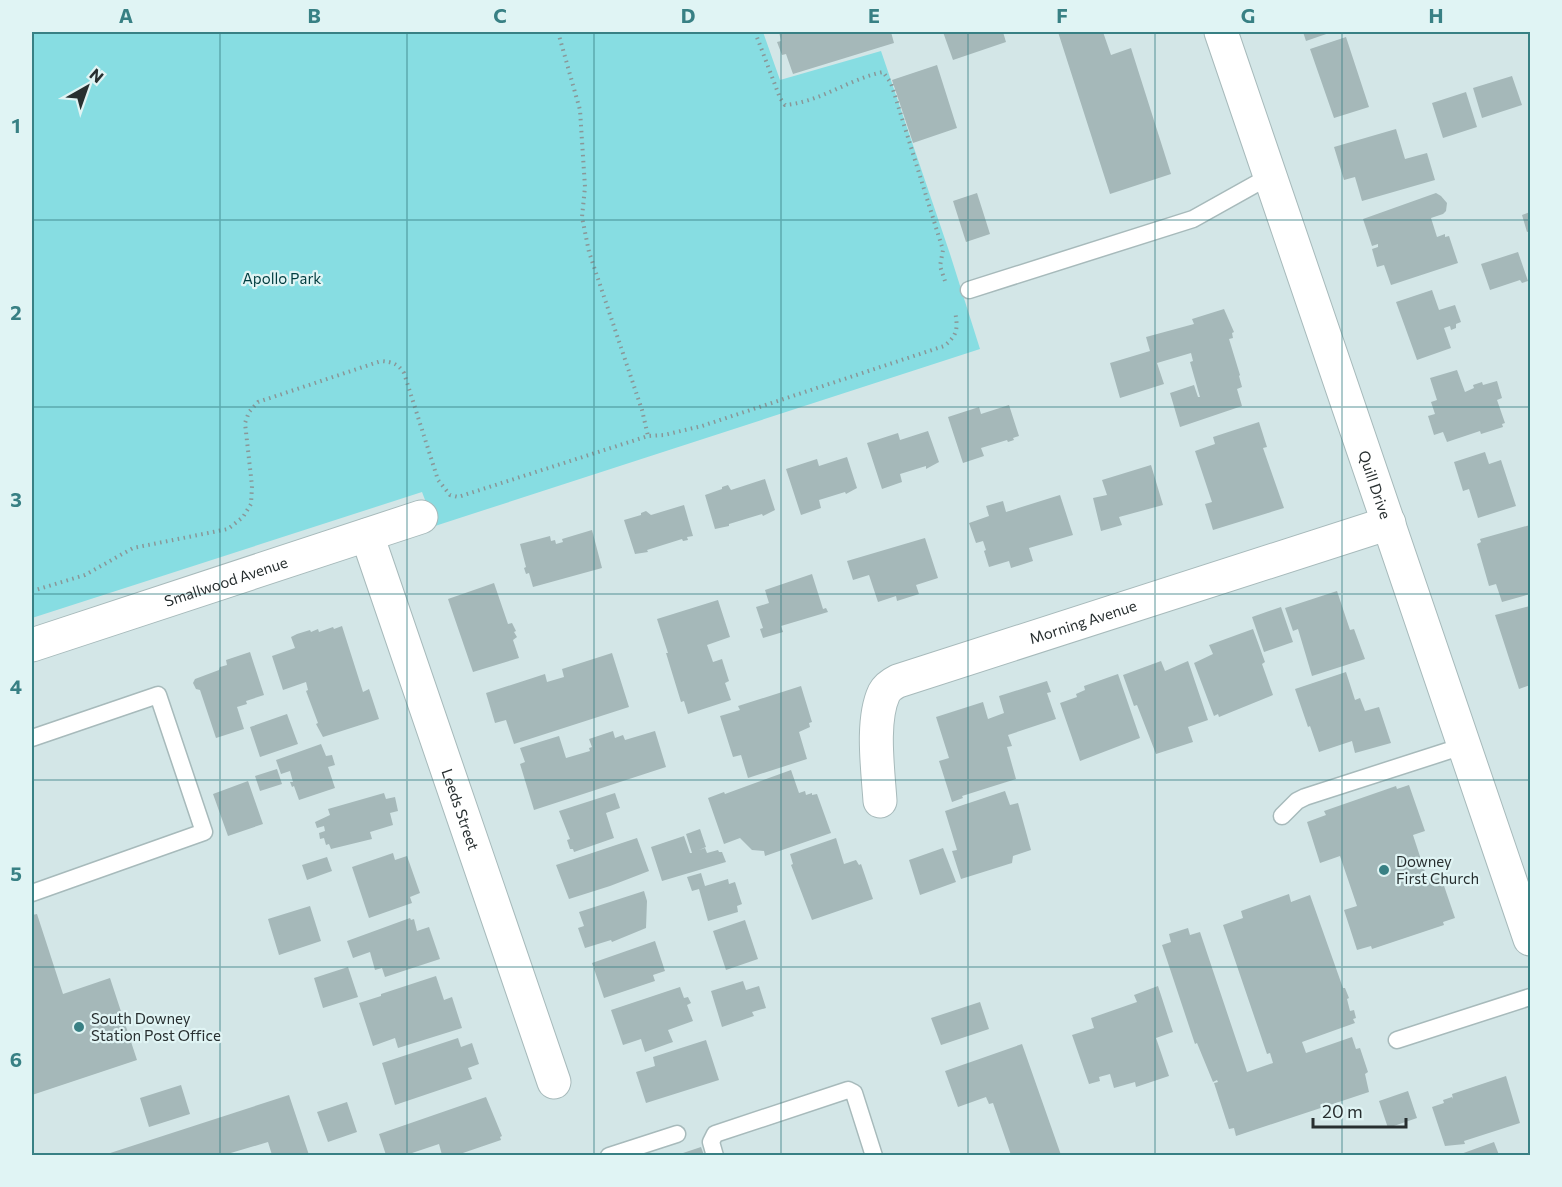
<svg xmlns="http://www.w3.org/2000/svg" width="1562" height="1187" font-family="Commissioner,sans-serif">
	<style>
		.green { fill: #87dde2 }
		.building { fill: #a5b8b9 }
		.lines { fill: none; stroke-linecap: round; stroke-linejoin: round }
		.lane-casing { stroke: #a7babb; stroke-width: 19 }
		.street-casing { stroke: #a7babb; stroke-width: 35 }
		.secondary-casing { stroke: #a7babb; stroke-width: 35 }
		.path { stroke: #899798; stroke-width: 4; stroke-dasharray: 1.5 4.5; stroke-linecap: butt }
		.lane { stroke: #fff; stroke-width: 16 }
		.street { stroke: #fff; stroke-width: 33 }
		.secondary { stroke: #fff; stroke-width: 33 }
		.grid { fill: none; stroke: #388084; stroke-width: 1.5; stroke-opacity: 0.55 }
		.poi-dot { fill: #388084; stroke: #e0f4f4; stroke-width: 2 }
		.labels { text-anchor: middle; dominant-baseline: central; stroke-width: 4.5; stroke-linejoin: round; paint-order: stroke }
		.park-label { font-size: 15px; fill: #003c3f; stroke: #e0f4f4 }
		.street-label { font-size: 15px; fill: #282f30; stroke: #e0f4f4 }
		.poi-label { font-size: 15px; fill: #282f30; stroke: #e0f4f4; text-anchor: start }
		.neatline { fill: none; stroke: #388084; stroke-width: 2 }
		.grid-label { font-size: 20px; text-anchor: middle; font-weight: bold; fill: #388084 }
	</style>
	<rect width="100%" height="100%" fill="#d3e6e7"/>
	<path class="green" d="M32,32H763L780,80L881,51L950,254L980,349L435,526L422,492L32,618Z"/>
	<path class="building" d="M779,32H891L894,43L793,74L786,54L782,55L777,42L781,41Z
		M943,32H1003L1006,42L953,60Z
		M1058,32H1103L1111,55L1131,48L1171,174L1110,194Z
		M1303,32H1332L1306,41Z
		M1346,37L1369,107L1334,118L1310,49Z
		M937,65L957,128L913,143L892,80Z
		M1512,76L1522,105L1482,118L1473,88Z
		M1466,92L1477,127L1443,138L1432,103Z
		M1396,129L1405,159L1427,153L1435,180L1362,201L1355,177L1344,180L1334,147Z
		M977,193L990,234L966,242L953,201Z
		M1436,193L1441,196L1447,203L1446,211L1443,214L1431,218L1437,237L1445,234V237L1449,236L1458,263L1391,285L1384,265L1377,267L1372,249L1378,247V244L1372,246L1363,219Z
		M1530,212V231L1527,232L1522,215Z
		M1518,252L1528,281L1522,283L1520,280L1490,290L1481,264Z
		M1432,290L1439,310L1455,305L1461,322L1456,324V328L1451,330L1450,326L1444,328L1451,348L1417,360L1396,302Z
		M1224,309L1234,332L1232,333L1233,338L1229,339L1240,375L1239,376L1242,387L1237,389L1242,406L1180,427L1170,393L1194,385L1198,397H1200L1190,362L1193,361L1191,353L1157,363L1164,384L1120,398L1110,363L1150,351L1146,337L1194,324L1192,319Z
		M1457,370L1465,392L1474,388L1473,385L1482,382L1483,385L1497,381L1502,398L1497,400L1505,423L1502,424L1503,427L1481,434L1480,431L1447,442L1443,432L1434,435L1428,416L1435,414L1431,402L1437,400L1430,378Z
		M1009,405L1019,436L1013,438L1014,440L1008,442L1007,440L981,448L984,456L963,463L948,417L979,407L981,414Z
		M1259,422L1267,447L1263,448L1284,508L1213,530L1205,504L1212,502L1195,451L1215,444L1213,437Z
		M928,431L939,462L926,469V466L900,474L902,482L882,489L867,443L898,433L900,440Z
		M1485,452L1489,464L1501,460L1516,506L1478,518L1469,489L1463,491L1454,462Z
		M847,457L857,488L846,494L845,492L819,500L821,508L801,515L786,469L817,459L819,466Z
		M1151,465L1163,505L1119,517L1122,525L1101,531L1093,498L1107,495L1102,480Z
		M765,479L775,510L763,516L762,514L729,524V526L715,529L705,495L722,489V487L728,485L731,490Z
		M1060,495L1073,535L1029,548L1033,561L1011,568L1009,561L989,567L984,551L986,550L983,541L976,543L969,523L989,516L986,506L1003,501L1006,512Z
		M684,505L693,536L687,537L688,540L683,541L682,539L647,550L648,552L635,554L624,520L641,515V513L646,511L651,515Z
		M1530,525V594L1502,602L1496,584L1489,586L1477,544L1481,542L1480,539Z
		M592,530L602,568L533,587L529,573L526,574L524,568L526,567L520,544L550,536L551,541L555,540L556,544L563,542L562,539Z
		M925,538L938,578L916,585L919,594L897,601L896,596L878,602L869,575L853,580L847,561Z
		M812,574L823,609L826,608L828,612L781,626L783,632L763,638L760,629L763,628L756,607L769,603L765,590Z
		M494,583L508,624L512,623L516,631L514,632L517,637L513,640L519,658L473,672L448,599Z
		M1337,591L1350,630L1354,629L1365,659L1312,676L1298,629L1293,631L1285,608Z
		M718,600L730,637L707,645L713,662L722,659L729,681L725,683L731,700L688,714L684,701L681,702L666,653H668L657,619Z
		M1530,606V685L1519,689L1495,615Z
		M1281,607L1293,642L1264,652L1252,617Z
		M342,626L363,692L369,689L379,719L323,737L316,724L318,723L306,691L308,690L306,682L283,690L272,656L295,648L291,637L297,634L310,630L311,632L318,629L319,632L333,627L334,629Z
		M1253,629L1265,662L1262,664L1273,695L1219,717L1218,714L1214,716L1194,663L1213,654L1209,645Z
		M250,652L264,695L246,701L247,704L237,707L244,729L216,738L200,690L196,689L193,683L195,679L219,670L220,667L227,665L226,660Z
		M612,653L629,707L514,744L506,720L495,723L486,693L545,674L547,682L564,677L562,669Z
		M1161,661L1165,671L1188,661L1208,720L1188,727L1193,742L1156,754L1137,705L1134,706L1123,675Z
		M1346,672L1355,700L1360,698L1365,711L1379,707L1391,743L1355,753L1352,741L1319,752L1310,726L1308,727L1295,689Z
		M1118,674L1140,738L1080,761L1060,703L1077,697L1076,694L1085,690L1084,686Z
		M1047,681L1051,692L1047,693L1056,719L1008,735L1012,746L1007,747L1016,779L962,796L963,798L952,802L939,761L949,758L936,717L983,702L988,719L1004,713L999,696Z
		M801,686L812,722L809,723L810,727L799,732L807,759L748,778L741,755L733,757L720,716L740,710L738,706Z
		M287,714L298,744L260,757L250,727Z
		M613,731L615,738L623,735L625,740L655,731L666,767L534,810L520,764L525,762L520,748L559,736L566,758L590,751L589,748L592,747L589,739Z
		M321,744L326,756L332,755L335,765L328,767L335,788L299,800L294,786L292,787L290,782H293L290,771L281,774L276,760Z
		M277,769L282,784L260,791L255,776Z
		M791,770L799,793L805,791L806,795L812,793V795L817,794L831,833L765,856L764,851L752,850L740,838L724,844L708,798L724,792L725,794Z
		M248,781L263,824L228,836L213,794Z
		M1409,785L1425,831L1413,835L1428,881L1441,877L1455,918L1443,922L1444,925L1372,949L1371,946L1357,950L1344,910L1357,906L1340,856L1320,863L1307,822L1326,815L1324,811L1396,786L1397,789Z
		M1005,791L1010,805L1018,803L1031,850L1013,856L1012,863L961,879L952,851L957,850L945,811Z
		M384,793L386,799L395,797L398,811L390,813L393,825L370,832L372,839L331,849L329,844L326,845L324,838L320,839L319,833L325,831L324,826L317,828L315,822L330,815L328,809Z
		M615,793L620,808L606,813L614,838L574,852L573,849H570L567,840L570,839L559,811Z
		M700,829L706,847L699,850L705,848L707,853L718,850L719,852H722L726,862L662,881L651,847L684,836L690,853H692L686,834Z
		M637,838L649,871L610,886L569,899L556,865Z
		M836,838L844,864L856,860L859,865L861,864L873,899L812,920L791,865L793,864L790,854Z
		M943,848L956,882L920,895L909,860Z
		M393,853L395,860L407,856L420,893L410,897L412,903L369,918L352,867Z
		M327,857L332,871L307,880L302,865Z
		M701,873L705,886L728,879L729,884L735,882L742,904L737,906L738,912L708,921L699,889L692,891L687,877Z
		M644,891L647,901L646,928L612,942L611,940L585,948L578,928L584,926L579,912Z
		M1289,894L1291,902L1310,895L1343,988H1345L1349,998L1347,999L1350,1011L1354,1010L1356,1018L1353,1019L1355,1023L1302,1042L1306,1053L1352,1037L1356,1049L1360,1048L1368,1072L1365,1074L1369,1092L1236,1136L1234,1128L1229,1129L1214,1083L1218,1082L1217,1080L1213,1082L1197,1043L1195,1044L1162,945L1171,942L1169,934L1188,928L1190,935L1200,932L1247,1072L1273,1063L1270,1053L1267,1054L1223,925L1243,918L1241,911Z
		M310,906L321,941L279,955L268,919Z
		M37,914L63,994L110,978L137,1060L32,1095V915Z
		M410,918L411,920L414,919L417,931L429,927L440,959L385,977L382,968L375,970L370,952L353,958L347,941Z
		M745,920L758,959L726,970L713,931Z
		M655,941L665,971L653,975L655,981L604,998L592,963Z
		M348,967L358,997L323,1008L314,978Z
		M436,976L444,1000L452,997L462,1028L398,1048L395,1038L373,1046L359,1003L381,996V994Z
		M743,981L746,990L759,986L766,1008L752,1012L754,1016L722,1027L711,991Z
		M1158,986L1173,1032L1156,1038L1169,1076L1136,1087L1135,1082L1114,1088L1110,1074L1099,1077L1100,1081L1089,1084L1072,1035L1094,1028L1091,1018L1137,1002L1134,995Z
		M680,987L684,998L688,997L691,1003L687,1005L693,1021L668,1030L673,1042L645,1052L641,1039L623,1045L611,1010Z
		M980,1002L989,1029L941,1045L931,1018Z
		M458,1038L461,1047L472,1043L479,1064L468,1068L472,1079L395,1105L382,1063Z
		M706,1040L719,1080L646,1103L636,1072L655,1066L653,1057Z
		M1022,1044L1061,1155H1011L993,1103L989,1104L986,1097L958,1107L945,1071Z
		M1506,1076L1520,1123L1464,1141L1465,1144L1445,1146L1432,1107L1444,1103L1443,1100L1452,1097L1453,1099L1452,1094Z
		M181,1085L190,1114L149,1127L140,1098Z
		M1408,1091L1417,1118L1388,1128L1379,1101Z
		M289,1095L309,1155H272L268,1142L224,1155H104Z
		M486,1097L502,1136L500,1137L501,1140L457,1155H442L439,1144L406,1155H386L379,1134Z
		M347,1102L357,1132L328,1142L317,1112Z
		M1494,1142L1499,1155H1458Z
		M701,1147L704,1155H677Z"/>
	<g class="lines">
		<g class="lane-casing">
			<path id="lane" d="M969,290L1193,219L1270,176
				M32,738L158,695L204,832L32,893
				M1282,816L1297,801L1305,797L1463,746
				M1397,1040L1530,997
				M609,1156L677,1134
				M715,1156L711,1142L715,1134L848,1090L854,1093L874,1156"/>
		</g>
		<g class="street-casing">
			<g id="street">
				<path id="s1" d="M367,535L554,1082"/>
				<path id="s2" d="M32,645L421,517"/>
				<path id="s3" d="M880,801C878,770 871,721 884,693C887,687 892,684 898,681L1389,523"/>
			</g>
		</g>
		<g class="secondary-casing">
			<g id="secondary">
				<path id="s4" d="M1221,32L1530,939"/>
			</g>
		</g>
		<path class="path" d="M558,32L580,110L585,187L582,217L589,252L642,410L648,436
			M755,32L780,98L785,105C820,102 849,79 883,72L891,83L943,250L940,266L946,284
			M32,591L85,575L133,548L228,529L243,517L251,504L252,486L245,423L249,412L258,402L381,361C393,362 398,364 404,373L438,480L450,495L458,497L648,436L664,435L702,426L944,346C958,335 958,328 955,311"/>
		<use href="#lane" class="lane"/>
		<use href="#street" class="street"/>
		<use href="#secondary" class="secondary"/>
	</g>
	<path class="grid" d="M220,32V1156M407,32V1156M594,32V1156M781,32V1156M968,32V1156M1155,32V1156M1342,32V1156M32,220H1530M32,407H1530M32,594H1530M32,780H1530M32,967H1530"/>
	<g class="poi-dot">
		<circle cx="1384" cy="870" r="6"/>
		<circle cx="79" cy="1027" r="6"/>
	</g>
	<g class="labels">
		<g class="park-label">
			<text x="282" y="278">Apollo Park</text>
		</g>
		<g class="street-label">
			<text stroke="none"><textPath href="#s4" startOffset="478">Quill Drive</textPath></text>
			<text stroke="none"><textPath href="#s2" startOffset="204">Smallwood Avenue</textPath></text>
			<text stroke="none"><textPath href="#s3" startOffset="322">Morning Avenue</textPath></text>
			<text stroke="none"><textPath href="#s1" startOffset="290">Leeds Street</textPath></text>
		</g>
		<g class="poi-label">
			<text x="1396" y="861">Downey<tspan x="1396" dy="17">First Church</tspan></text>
			<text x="91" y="1018">South Downey<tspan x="91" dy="17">Station Post Office</tspan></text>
		</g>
	</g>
	<rect width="1562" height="1187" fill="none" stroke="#e0f4f4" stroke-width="66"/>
	<g transform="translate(87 87) rotate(40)" stroke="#e0f4f4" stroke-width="4.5" paint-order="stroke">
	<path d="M0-4.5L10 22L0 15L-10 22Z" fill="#282f30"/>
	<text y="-9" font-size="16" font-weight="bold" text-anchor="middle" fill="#282f30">N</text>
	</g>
	<path d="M1313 1118v9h93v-9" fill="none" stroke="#282f30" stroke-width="3"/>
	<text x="1322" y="1118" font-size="18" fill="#282f30" stroke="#e0f4f4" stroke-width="4.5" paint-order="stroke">20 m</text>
	<rect x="33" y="33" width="1496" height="1121" class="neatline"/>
	<g class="grid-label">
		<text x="126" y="23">A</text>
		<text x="314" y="23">B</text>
		<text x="500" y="23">C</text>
		<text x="688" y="23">D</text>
		<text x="874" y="23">E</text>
		<text x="1062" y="23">F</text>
		<text x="1248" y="23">G</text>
		<text x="1436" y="23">H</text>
		<text x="16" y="133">1</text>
		<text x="16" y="320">2</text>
		<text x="16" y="507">3</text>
		<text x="16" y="694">4</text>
		<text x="16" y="881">5</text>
		<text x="16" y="1067">6</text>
	</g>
</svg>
